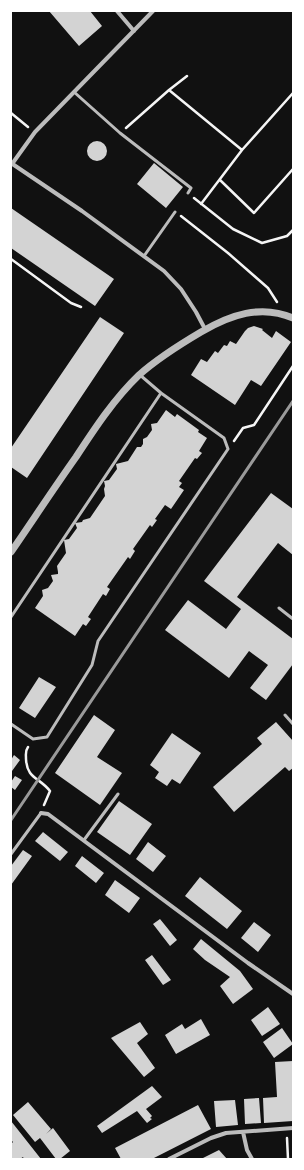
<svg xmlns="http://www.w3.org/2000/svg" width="304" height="1170" font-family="'Alegreya Sans',sans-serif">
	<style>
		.building { fill: #d3d3d3 }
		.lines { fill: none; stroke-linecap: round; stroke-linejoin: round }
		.path { stroke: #f5f5f5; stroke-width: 2.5 }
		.service { stroke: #bcbcbc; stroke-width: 3 }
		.minor { stroke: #bcbcbc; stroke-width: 4 }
		.tertiary { stroke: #bcbcbc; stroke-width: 7 }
		.rail { stroke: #9a9a9a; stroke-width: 3 }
	</style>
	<rect width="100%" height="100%" fill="#111"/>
	<path class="building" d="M49,11H90L102,26L79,46Z
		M87 151a10 10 0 1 1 20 0a10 10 0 1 1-20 0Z
		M154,163L183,187L166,208L137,184Z
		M11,208L114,279L95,306L11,248Z
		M100,317L124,333L27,478L11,467V448Z
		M254,326L263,329L262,330L272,338L276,331L291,342L261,386L251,380L235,405L191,375L201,359L207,362L215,351L218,353L224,345L227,346L230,341L236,344L245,331L248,328Z
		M166,410L175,417L177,414L199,430L198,432L207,438L199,451L202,453L197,459L195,458L179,481L182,483L179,487L184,490L171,509L165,505L155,519L157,520L152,527L150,525L133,549L135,551L130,559L128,557L107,587L110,589L106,596L103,594L88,617L91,619L86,626L83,624L75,636L35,608L43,596L42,590L48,588L53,581L51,575L58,574V572L57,566L66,553L64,540L69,539L77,528L75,523L82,522L83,520L90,518L105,496L104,489L105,486L104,481L109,480L117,469L116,464L128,461L137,447H141L143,444V439L147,437L152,430L151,424L157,423Z
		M271,493L293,509V555L278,543L237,597L293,639V664L266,700L250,688L268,665L249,651L229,678L165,630L188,600L226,629L241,609L204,581Z
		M39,677L56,687L35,718L19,708Z
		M94,715L115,730L97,757L122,773L100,805L55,773Z
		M276,722L293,741V768L289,771L285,767L234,812L213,787L262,744L257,738Z
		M172,733L201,753L180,784L172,779L167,786L155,778L159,772L150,765Z
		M14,755L20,760L12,771L11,770V760Z
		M15,776L22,780L15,790L11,787V782Z
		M119,801L152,824L130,855L97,832Z
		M43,832L68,852L60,861L35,841Z
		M148,842L166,856L153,872L136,859Z
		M23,850L32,856L11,885V866Z
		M82,856L104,873L96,883L75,866Z
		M200,877L242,911L227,929L185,896Z
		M115,880L140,898L129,913L105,895Z
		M160,919L177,940L170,946L153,924Z
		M254,922L271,935L258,952L241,938Z
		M201,939L240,971L253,989L233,1004L220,986L230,977L205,960L193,949Z
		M152,955L171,980L163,985L145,960Z
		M268,1007L280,1024L262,1036L251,1020Z
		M201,1019L210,1035L176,1054L165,1035L182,1024L185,1029Z
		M140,1022L148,1034L137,1043L155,1068L144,1077L111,1038Z
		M282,1028L293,1044L274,1058L263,1042Z
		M293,1061V1121L264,1123L263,1098L277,1097L275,1062Z
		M152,1086L162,1097L146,1109L152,1116L150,1118L152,1119L147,1123L137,1111L102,1133L97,1126Z
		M259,1098L261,1123L245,1124L244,1099Z
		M235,1100L238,1125L216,1127L214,1101Z
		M28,1102L51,1129L46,1134L53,1128L70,1151L60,1159H56L40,1138L35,1142L13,1115Z
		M198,1105L211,1129L152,1159H121L115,1148Z
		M11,1121L41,1159H24L23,1157L20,1159H11V1144L13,1142L11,1140Z
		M219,1150L227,1159H201Z"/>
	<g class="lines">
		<path class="path" d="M169,90L242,150
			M11,113L28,127
			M126,128L169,90L187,76
			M220,180L254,213L293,169
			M194,198L233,229L262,243L287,236L293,230
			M201,204L242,150L293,93
			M181,216L228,253L268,288L277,302
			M11,259L71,303L81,307
			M234,441L243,428L254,425L293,366
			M28,747C25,751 26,754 26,759C27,779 39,777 50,791L44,805
			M287,1138L288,1159"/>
		<path class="service" d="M74,92L120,133L191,188L188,193
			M144,256L175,212
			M279,608L293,619
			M11,617L161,393L140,375
			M285,715L293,724
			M11,724L33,739L47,737L92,665L98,641L228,449L224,438L161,393
			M84,840L118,794
			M11,854L41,813"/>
		<path class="minor" d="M117,11L134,31
			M11,163L82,211L164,271L181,289L196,312L205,329
			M12,164L35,132L153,11
			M41,813L48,814L248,963L293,994
			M243,1132L247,1150L252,1159
			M169,1159L211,1138L226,1133L293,1128"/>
		<path class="tertiary" d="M11,552C33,520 54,488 76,457C95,428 114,399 139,375C158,358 179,345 201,332C230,315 261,304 293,318"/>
		<path class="rail" d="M11,820L293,401"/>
	</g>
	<rect width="304" height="1170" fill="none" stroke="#ffffff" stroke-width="24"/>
</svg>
